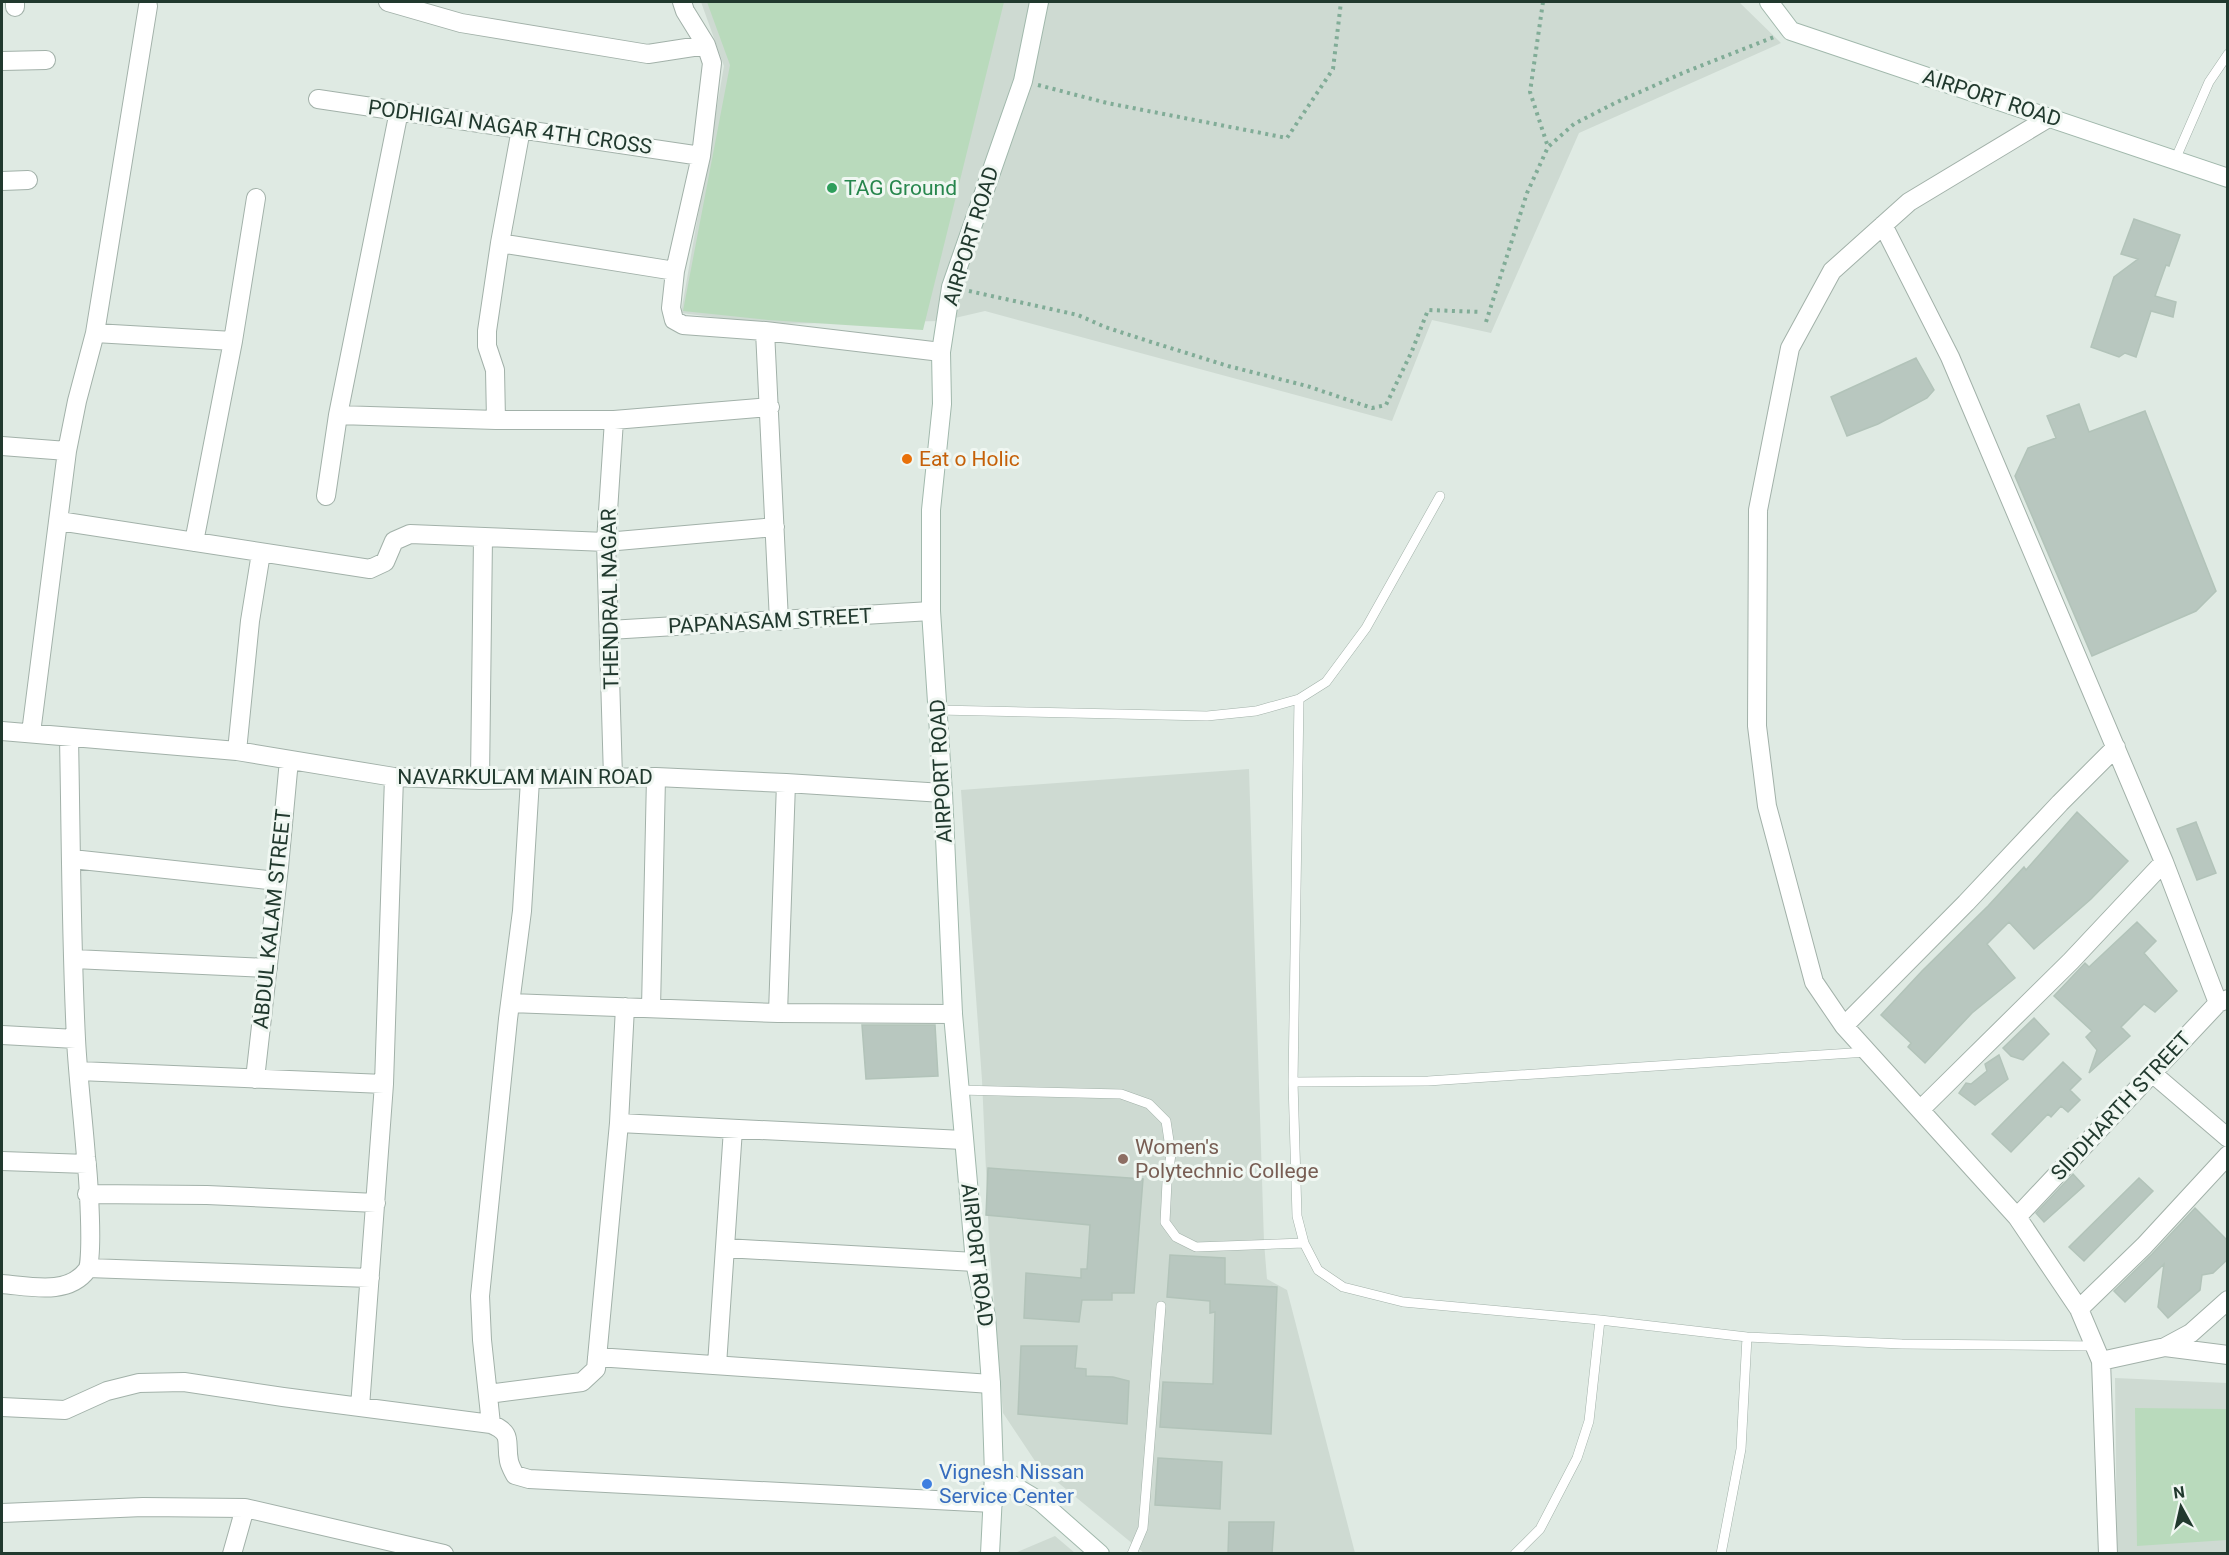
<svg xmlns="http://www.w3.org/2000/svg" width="2229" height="1555" font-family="Roboto,sans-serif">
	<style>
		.built { fill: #cedad2 }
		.green { fill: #b9dabc }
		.building { fill: #b8c7bf; stroke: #b2c3b9; stroke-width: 1.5 }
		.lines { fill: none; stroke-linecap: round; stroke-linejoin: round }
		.lane-casing { stroke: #a2b1a9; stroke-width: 10 }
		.street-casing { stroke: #a2b1a9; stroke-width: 20 }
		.secondary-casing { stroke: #a1b8ac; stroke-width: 20 }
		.path { stroke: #81ac97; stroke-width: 4; stroke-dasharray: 3 4.5; stroke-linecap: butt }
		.lane { stroke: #fff; stroke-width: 9 }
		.street { stroke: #fff; stroke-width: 18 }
		.secondary { stroke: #fff; stroke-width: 18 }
		.leisure-dot { fill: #2e9e5b; stroke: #f0f7f2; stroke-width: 2 }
		.food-dot { fill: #e8710a; stroke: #f0f7f2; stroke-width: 2 }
		.education-dot { fill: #8d6e63; stroke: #f0f7f2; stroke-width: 2 }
		.shop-dot { fill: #3f7fe0; stroke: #f0f7f2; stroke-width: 2 }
		.labels { text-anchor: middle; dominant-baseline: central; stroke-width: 6; stroke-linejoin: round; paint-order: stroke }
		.street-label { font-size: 21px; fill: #21392e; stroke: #f0f7f2 }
		.leisure-label { font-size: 21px; fill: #27864d; stroke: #f0f7f2; text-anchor: start }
		.food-label { font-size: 21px; fill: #c56008; stroke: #f0f7f2; text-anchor: start }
		.education-label { font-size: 21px; fill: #785e54; stroke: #f0f7f2; text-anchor: start }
		.shop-label { font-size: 21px; fill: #366cbe; stroke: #f0f7f2; text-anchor: start }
	</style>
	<rect width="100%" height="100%" fill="#dfeae3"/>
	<path class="built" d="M701,2H1739L1781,43L1579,133L1491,333L1432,320L1392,421L985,311L942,321L769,324L681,313L724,66Z
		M1249,769L1264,1242L1267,1279L1287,1290L1355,1553H1144L1039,1467L1003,1413L989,1239L982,1080L961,790Z
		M2115,1378L2227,1383V1553H2117Z
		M1055,1536L1075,1553H1015Z"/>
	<path class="green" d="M707,2H1004L923,330L768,320L683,311L730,65Z
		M2135,1408L2227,1409V1540L2137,1546Z"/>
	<path class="building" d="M2134,219L2180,235L2169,266L2166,265L2155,296L2176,302L2173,317L2151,311L2136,357L2125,353L2119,357L2091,347L2114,277L2138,259L2121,254Z
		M1916,358L1934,390L1927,398L1878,424L1847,436L1831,397Z
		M2079,404L2089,432L2145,411L2216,591L2196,611L2092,656L2015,476L2028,448L2056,438L2047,416Z
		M2077,812L2128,861L2091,899L2034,949L2009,922L1987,944L2015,978L1972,1013L1925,1063L1908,1047L1911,1043L1881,1015L1922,971L1988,906L2024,867L2026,870Z
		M2196,822L2216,873L2197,880L2177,829Z
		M2137,922L2156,941L2144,953L2177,991L2155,1012L2144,1004L2121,1027L2130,1036L2089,1073L2097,1050L2086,1037L2092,1031L2054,996L2085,963L2089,967Z
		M2034,1018L2049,1034L2023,1060L2011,1056L2003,1048Z
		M862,1025H935L938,1076L866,1079Z
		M1999,1055L2008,1079L1975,1105L1959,1093L1966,1083L1971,1084L1987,1071L1985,1064Z
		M2063,1062L2081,1079L2070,1090L2080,1100L2068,1112L2061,1106L2051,1117L2048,1114L2011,1152L1992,1134Z
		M988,1168L1143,1179L1134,1293H1112V1300H1082L1079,1322L1024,1318L1026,1273L1081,1278V1269H1087L1090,1225L986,1215Z
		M2073,1174L2084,1186L2044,1222L2036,1213Z
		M2139,1178L2153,1191L2084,1261L2069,1247Z
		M2195,1208L2228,1241V1259L2213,1273L2202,1275L2200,1290L2168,1318L2158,1307L2164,1264L2125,1302L2114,1291L2152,1254Z
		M1170,1255L1225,1258V1284L1277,1287L1271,1434L1160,1427L1163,1382L1213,1384L1215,1312L1210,1313V1301L1167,1297Z
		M1021,1346H1077L1075,1368L1086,1369V1376L1113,1377L1129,1381L1127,1424L1018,1414Z
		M1158,1458L1222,1462L1220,1509L1155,1505Z
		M1229,1522H1274L1272,1554H1228Z"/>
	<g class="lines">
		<g class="lane-casing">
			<path id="lane" d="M2175,160L2209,82L2228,54
				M1299,699L1293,1082L1297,1216L1304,1243L1318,1270L1343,1287L1403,1302L1600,1320L1747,1337L1902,1344L2095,1346
				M938,710L1207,716L1256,711L1299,699L1326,682L1366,628L1440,496
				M1293,1082L1428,1081L1867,1052
				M959,1090L1121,1094L1149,1104L1166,1121L1171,1154L1167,1182L1165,1222L1176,1237L1196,1247L1304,1243
				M1132,1554L1143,1528L1161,1306
				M1515,1554L1540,1529L1577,1458L1589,1421L1600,1320
				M1721,1554L1741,1449L1747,1337"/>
		</g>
		<g class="street-casing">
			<path id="street" d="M388,2L461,23L648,54L706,45
				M682,2L685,11L706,45L712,63L701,156L675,271L671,308L674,320L683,325L765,331L941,352
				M15,7V2
				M2,61L46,60
				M318,99L701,156
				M2050,117L1909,202L1832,271L1790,348L1758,510L1757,726L1767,806L1814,982L1844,1026L2017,1217L2079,1309L2101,1361L2108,1554
				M2,181L28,180
				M1883,225L1950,357L2164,862L2218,1003
				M500,243L521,129
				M765,331L779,621
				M95,333L233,341L194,542
				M233,341L256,198
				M338,415L496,420H614L770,407
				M496,420L495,370L487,346V331L500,243L675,271
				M2,446L67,451
				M326,496L338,415L399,111
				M59,521L370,569L385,562L394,541L410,534L606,542L775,527
				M609,630L931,611
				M2,731L237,751L394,777L480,780L656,777L786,783L943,793
				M31,733L67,451L77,401L95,333L148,6
				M237,751L250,621L261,553
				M613,777L606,542L614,420
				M480,780L483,537
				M72,859L277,881
				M74,959L268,968
				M510,1003L778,1013L953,1014
				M651,1008L656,777
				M778,1013L786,783
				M1844,1026L1966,903L2060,803L2116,747
				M2,1035L76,1039
				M79,1071L384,1084
				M2152,1073L2228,1138
				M255,1079L279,867L289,760
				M1920,1110L2071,961L2164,862
				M619,1123L625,1007
				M2,1161L87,1164
				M87,1194L207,1195L376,1203
				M2017,1217L2218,1003L2228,999
				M725,1248L975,1262
				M88,1268L370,1278
				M2,1284C29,1286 68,1296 87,1270C94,1260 88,1173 86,1157C83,1117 78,1078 76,1039C71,939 71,838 69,738
				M2079,1309L2144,1246L2228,1155
				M2165,1347L2228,1355
				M597,1357L991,1384
				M2101,1361L2165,1347L2191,1333L2228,1300
				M717,1365L733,1129
				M488,1394L582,1382L596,1369L619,1123L963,1140
				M2,1407L65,1410L107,1391L139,1383L184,1382L283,1397L491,1424C514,1434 505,1441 509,1461C510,1466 513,1471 515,1475L529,1479L993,1503
				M360,1407L384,1084L394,777
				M491,1424L482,1340L480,1296L508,1019L522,911L530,780
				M2,1513L143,1507L245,1508L444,1554
				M232,1554L245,1508"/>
		</g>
		<g class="secondary-casing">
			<path id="secondary" d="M1769,2L1791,31L2228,178
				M994,1474L1041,1502L1100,1554
				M990,1554L994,1474L991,1384L986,1316L975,1262L953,1014L943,793L931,611V510L942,404L941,352L951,287L1023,81L1039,2"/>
		</g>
		<path class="path" d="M1543,2L1530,92L1548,147
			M1038,85L1107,103L1287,138L1333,69L1341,2
			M969,291L1078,315L1105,327L1148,341L1228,366L1307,386L1372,408L1386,405L1412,351L1428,310L1481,312
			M1486,322L1527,193L1548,147L1574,124L1615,103L1685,72L1774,37"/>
		<use href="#lane" class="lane"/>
		<use href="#street" class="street"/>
		<use href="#secondary" class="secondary"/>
	</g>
	<circle class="leisure-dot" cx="832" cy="188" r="6"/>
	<circle class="food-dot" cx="907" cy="459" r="6"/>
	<circle class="education-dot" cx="1123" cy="1159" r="6"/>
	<circle class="shop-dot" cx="927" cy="1484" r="6"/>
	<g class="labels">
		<g class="street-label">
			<text transform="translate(1992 98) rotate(18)">AIRPORT ROAD</text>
			<text transform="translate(510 127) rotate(8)">PODHIGAI NAGAR 4TH CROSS</text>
			<text transform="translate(971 236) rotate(-73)">AIRPORT ROAD</text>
			<text transform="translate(610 599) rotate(-91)">THENDRAL NAGAR</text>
			<text transform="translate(770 621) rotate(-3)">PAPANASAM STREET</text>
			<text transform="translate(941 771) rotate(-93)">AIRPORT ROAD</text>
			<text x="525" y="777">NAVARKULAM MAIN ROAD</text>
			<text transform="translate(272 919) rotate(-84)">ABDUL KALAM STREET</text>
			<text transform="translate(2121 1106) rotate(-47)">SIDDHARTH STREET</text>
			<text transform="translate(977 1255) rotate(83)">AIRPORT ROAD</text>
		</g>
		<g class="leisure-label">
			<text x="844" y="188">TAG Ground</text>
		</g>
		<g class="food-label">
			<text x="919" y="459">Eat o Holic</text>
		</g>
		<g class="education-label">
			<text x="1135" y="1147">Women's<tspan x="1135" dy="24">Polytechnic College</tspan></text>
		</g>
		<g class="shop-label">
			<text x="939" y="1472">Vignesh Nissan<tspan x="939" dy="24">Service Center</tspan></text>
		</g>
	</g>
	<rect width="2229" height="1555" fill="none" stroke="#21392e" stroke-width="6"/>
	<g transform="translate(2181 1507) rotate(352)" stroke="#f0f7f2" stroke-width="4.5" paint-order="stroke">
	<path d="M0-4.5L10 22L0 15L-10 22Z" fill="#21392e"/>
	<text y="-9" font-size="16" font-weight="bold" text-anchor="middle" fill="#21392e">N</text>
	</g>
</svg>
